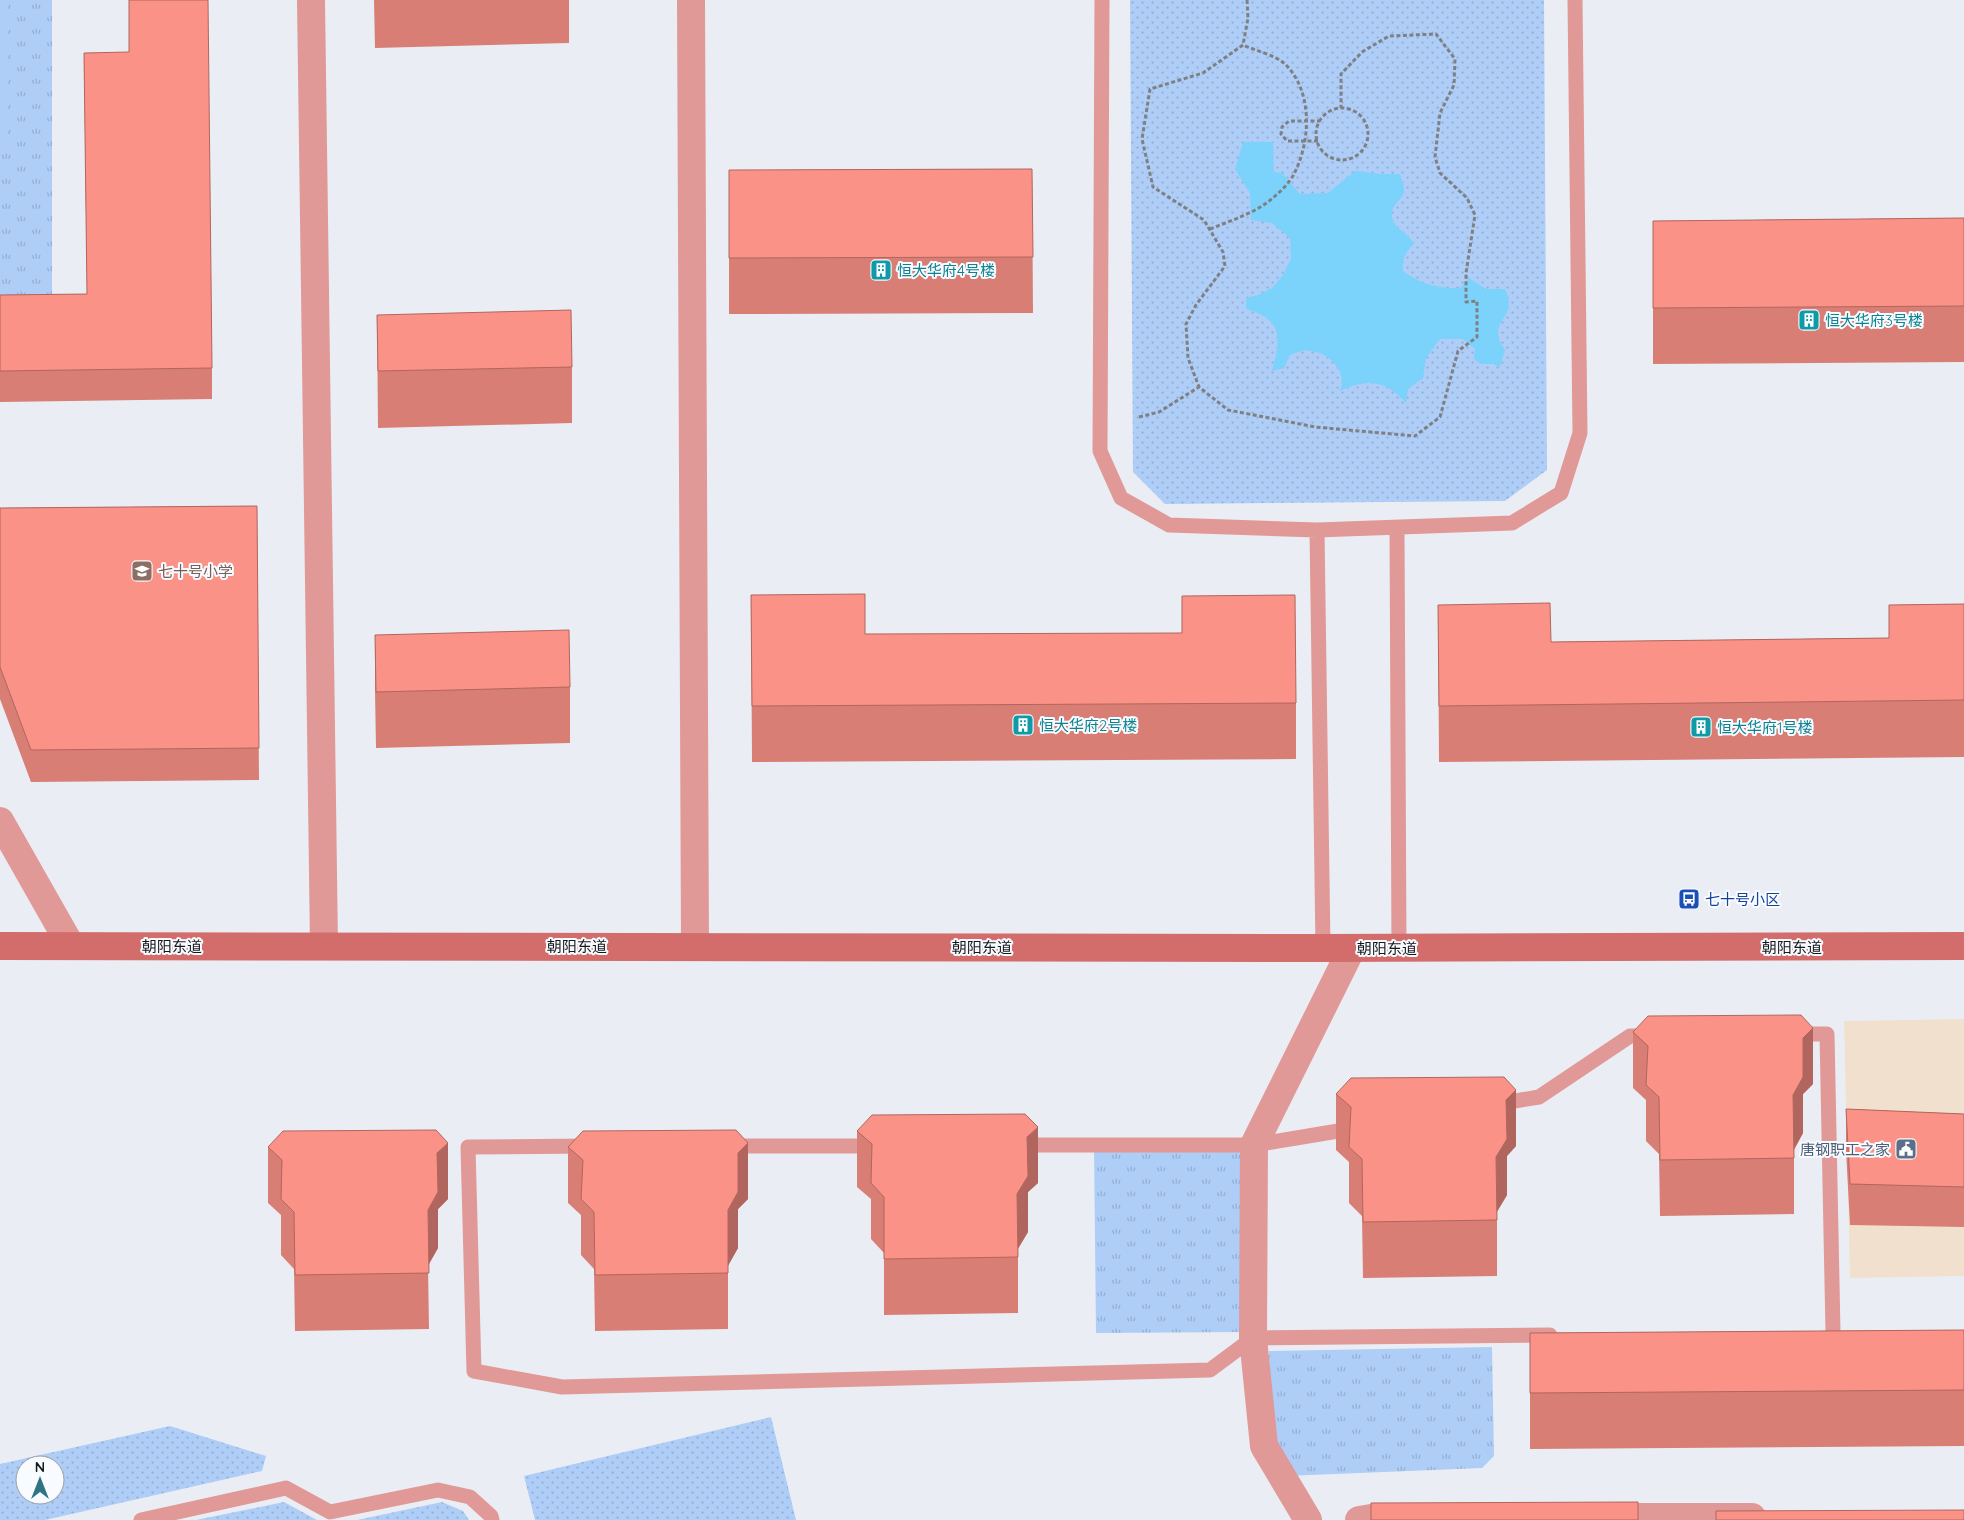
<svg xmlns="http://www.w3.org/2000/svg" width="1964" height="1520" font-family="Quicksand,'Noto Sans SC',sans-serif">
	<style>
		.commercial { fill: #f2e0cf }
		.grass { fill: url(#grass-dots); fill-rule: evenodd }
		.park { fill: url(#park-tufts) }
		.pitch { fill: #aecdf7 }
		.water { fill: #7bd3fc }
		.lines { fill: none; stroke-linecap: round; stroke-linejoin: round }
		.path { stroke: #7e8084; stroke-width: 3; stroke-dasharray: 4 2.5; stroke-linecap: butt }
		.lane { stroke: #e09996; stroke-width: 15 }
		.street { stroke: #e09996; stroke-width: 28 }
		.secondary { stroke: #d36d6c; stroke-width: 28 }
		.wall { fill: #d87e74 }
		.shaded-wall { fill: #b0665e }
		.building { fill: #fb9287; stroke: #b0665e }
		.labels { text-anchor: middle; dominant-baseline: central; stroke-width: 4; stroke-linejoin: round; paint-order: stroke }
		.culture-label { font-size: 15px; fill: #0d838f; stroke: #f8fbff; text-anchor: start }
		.education-label { font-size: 15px; fill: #785e54; stroke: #f8fbff; text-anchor: start }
		.transit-label { font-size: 15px; fill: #164399; stroke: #f8fbff; text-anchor: start }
		.street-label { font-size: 15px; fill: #161719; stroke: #f8fbff }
		.service-label { font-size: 15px; fill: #4e5e75; stroke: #f8fbff; text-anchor: end }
	</style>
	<defs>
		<pattern id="grass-dots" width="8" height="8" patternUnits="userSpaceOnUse" patternTransform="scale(1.25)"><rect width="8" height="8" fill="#aecdf7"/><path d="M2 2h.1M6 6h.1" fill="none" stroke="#95afd3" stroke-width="1.8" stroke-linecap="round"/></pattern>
		<pattern id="park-tufts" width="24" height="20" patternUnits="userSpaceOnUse" patternTransform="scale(1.25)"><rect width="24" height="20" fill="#aecdf7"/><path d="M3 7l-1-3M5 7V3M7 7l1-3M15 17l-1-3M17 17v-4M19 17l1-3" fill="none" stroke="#95afd3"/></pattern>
	</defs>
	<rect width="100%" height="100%" fill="#eaeef4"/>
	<path class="commercial" d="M1964,1019V1276L1850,1278L1844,1021Z"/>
	<path class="grass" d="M1130,0H1544L1547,470L1505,501L1165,504L1133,472Z
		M771,1417L796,1520H535L524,1476Z
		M170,1426L266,1456L262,1471L45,1520H0V1464ZM25,1465H55V1495H25Z
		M284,1502L317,1520H196Z
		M442,1502L463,1511L469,1520H357Z"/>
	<path class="park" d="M0,0H52V326L0,327Z
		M1244,1145L1246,1332L1096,1333L1094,1146Z
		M1492,1347L1494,1456L1482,1468L1286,1476L1272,1470L1269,1351Z"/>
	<path class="pitch" d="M0,0H8V140H0Z"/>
	<path class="water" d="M1243,142H1273L1274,172L1282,173L1300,194L1328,193L1355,171L1380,174H1400C1401,178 1404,184 1404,189C1404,201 1390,203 1392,217C1394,229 1409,233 1414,244C1405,252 1402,259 1403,271C1421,284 1438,289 1460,288L1469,278L1486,289H1505C1518,317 1493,318 1499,339C1500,343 1503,347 1505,350L1500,367L1493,364H1481L1474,359L1475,349L1463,339H1440L1426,358L1423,378L1408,389L1406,403C1386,380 1367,378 1340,391C1349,368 1323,347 1301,351C1297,352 1293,354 1290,355L1284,368L1272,371C1281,338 1283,319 1246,309V298L1258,295L1272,288L1283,275L1291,259L1290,238L1272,223L1251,220L1250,193L1235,169Z"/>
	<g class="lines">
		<path class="path" d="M1247,0L1248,18L1243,45L1203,73L1150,89L1142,139L1153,187L1204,220L1223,252L1225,266L1196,305L1186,324L1188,358L1199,387L1228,410L1315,427L1415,436L1440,417L1458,351L1477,337V301L1466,302V273L1475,215L1467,198L1440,173L1435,157L1440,113L1454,85L1455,59L1436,34L1389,36L1362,52L1341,74V108
			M1316 134a26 26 0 1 1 52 0a26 26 0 1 1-52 0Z
			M1318,141H1287L1281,134L1282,127L1289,121H1320
			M1210,229C1232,220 1256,213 1274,197C1281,191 1290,182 1294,174C1311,141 1313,91 1285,64C1277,56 1254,50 1243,45
			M1139,417L1159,412L1199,387"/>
		<path class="lane" d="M1102,0L1100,451L1121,498L1169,525L1317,530L1512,523L1561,493L1580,433L1575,0
			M1397,528L1399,948
			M1317,530L1323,948
			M1793,1034H1827L1833,1332
			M1497,1104L1539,1097L1630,1036H1652
			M1018,1145H1254L1356,1128
			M590,1146L468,1147L474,1371L562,1387L1210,1370L1253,1338L1550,1335
			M728,1146H877
			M141,1520L286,1488L330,1512L438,1490L470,1497L491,1516L492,1520"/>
		<path class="street" d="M311,0L324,946
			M691,0L695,946
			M0,821L71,946
			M1600,1517H1752
			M1308,1520L1264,1446L1253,1338L1254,1145L1352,948
			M1359,1520L1377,1517H1407"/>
		<path class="secondary" d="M0,946L1323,948L1964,946"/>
	</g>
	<path class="wall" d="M374,0H569V43L375,48Z
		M84,53L212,368V399L0,402V295L87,294Z
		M1032,169L1033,313L729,314V170Z
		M1964,218V362L1653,364V221Z
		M377,315L572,367V423L378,428Z
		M257,506L259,780L31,782L0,699V508Z
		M751,595L865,634L1296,703V759L752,762Z
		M1964,604V757L1439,762L1438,605L1551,642L1889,638V605Z
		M375,635L570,687V743L376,748L375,691Z
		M1633,1032L1813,1084L1803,1094V1133L1794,1150V1214L1660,1216L1659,1154L1646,1141V1100L1633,1088Z
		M1336,1094L1516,1146L1507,1156V1195L1497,1212V1276L1363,1278L1362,1216L1349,1203V1162L1336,1150Z
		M1846,1109L1964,1114V1227L1850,1225L1846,1150Z
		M857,1131L1038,1183L1028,1192V1232L1018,1249V1313L884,1315V1253L871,1239V1199L857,1187Z
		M268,1147L448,1199L438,1209V1248L428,1265L429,1329L295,1331L294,1269L281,1255V1215L268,1203Z
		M568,1147L748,1199L738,1209V1248L728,1265V1329L595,1331L594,1269L581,1255V1215L568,1203Z
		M1964,1330V1446L1530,1449V1333Z"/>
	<path class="shaded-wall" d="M1813,1028V1084L1803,1094V1133L1793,1151V1095L1803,1038Z
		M1516,1090V1146L1507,1156V1195L1496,1213V1157L1506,1100Z
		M1038,1127V1183L1028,1192V1232L1017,1250V1194L1027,1137Z
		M448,1143V1199L438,1209V1248L428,1266V1210L437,1153Z
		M748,1143V1199L738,1209V1248L728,1266V1210L738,1153Z"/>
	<path class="building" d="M129,0H208L212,368L0,371V295L87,294L84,53L129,52Z
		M1032,169L1033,257L729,258V170Z
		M1964,218V306L1653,308V221Z
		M571,310L572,367L378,371L377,315Z
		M257,506L259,748L31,750L0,667V508Z
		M865,594V634L1182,633V596L1295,595L1296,703L752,706L751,595Z
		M1550,603L1551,642L1889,638V605L1964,604V700L1439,706L1438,605Z
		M569,630L570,687L376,692L375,635Z
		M1801,1015L1813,1028L1803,1038V1077L1793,1095L1794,1158L1660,1160L1659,1097L1646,1085L1648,1046L1633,1032L1648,1016Z
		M1504,1077L1516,1090L1506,1100L1507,1139L1496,1157L1497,1220L1363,1222L1362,1159L1349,1147L1351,1107L1336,1094L1351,1078Z
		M1846,1109L1964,1114V1187L1850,1184Z
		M1025,1114L1038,1127L1027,1137L1028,1176L1017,1194L1018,1257L884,1259V1197L871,1183L872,1144L857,1131L872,1115Z
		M436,1130L448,1143L437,1153L438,1192L428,1210L429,1273L295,1275L294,1212L281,1199L282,1160L268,1147L283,1131Z
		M736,1130L748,1143L738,1153V1192L728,1210V1273L595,1275L594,1212L581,1199L583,1160L568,1147L583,1131Z
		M1964,1330V1390L1530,1393V1333Z
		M1638,1502V1520H1371V1503Z
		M1964,1510V1520H1716V1511Z"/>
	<defs>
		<g id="building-square" transform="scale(1.125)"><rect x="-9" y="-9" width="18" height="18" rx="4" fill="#0f9aa8" stroke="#f8fbff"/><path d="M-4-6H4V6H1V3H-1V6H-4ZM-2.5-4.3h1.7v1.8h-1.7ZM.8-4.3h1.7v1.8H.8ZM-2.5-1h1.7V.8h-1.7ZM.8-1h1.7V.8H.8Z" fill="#fff"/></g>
		<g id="school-square" transform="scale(1.125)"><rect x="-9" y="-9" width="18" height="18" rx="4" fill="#8d6e63" stroke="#f8fbff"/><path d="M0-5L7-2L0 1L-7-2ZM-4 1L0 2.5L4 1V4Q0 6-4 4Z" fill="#fff"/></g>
		<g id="bus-square" transform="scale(1.125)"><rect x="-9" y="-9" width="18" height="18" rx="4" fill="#1a4fb4" stroke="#f8fbff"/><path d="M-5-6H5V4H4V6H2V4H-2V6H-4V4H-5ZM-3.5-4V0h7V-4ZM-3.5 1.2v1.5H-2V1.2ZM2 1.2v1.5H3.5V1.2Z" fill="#fff"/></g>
		<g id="civic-square" transform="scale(1.125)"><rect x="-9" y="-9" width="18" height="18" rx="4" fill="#5c6f8a" stroke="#f8fbff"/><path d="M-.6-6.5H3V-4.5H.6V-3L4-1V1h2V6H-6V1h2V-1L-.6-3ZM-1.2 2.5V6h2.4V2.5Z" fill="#fff"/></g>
	</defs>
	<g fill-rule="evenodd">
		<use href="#building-square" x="881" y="270"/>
		<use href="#building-square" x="1809" y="320"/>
		<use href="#school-square" x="142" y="571"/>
		<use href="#building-square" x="1023" y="725"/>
		<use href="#building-square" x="1701" y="727"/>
		<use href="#bus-square" x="1689" y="899"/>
		<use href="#civic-square" x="1906" y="1149"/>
	</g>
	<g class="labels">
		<g class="culture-label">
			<text x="897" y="270">恒大华府4号楼</text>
			<text x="1825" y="320">恒大华府3号楼</text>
			<text x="1039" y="725">恒大华府2号楼</text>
			<text x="1717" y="727">恒大华府1号楼</text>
		</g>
		<g class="education-label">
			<text x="158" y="571">七十号小学</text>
		</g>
		<g class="transit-label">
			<text x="1705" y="899">七十号小区</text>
		</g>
		<g class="street-label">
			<text x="172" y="946">朝阳东道</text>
			<text x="577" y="946">朝阳东道</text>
			<text x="982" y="947">朝阳东道</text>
			<text x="1792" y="947">朝阳东道</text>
			<text x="1387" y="948">朝阳东道</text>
		</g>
		<g class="service-label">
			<text x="1890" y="1149">唐钢职工之家</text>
		</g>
	</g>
	<g transform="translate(40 1480)"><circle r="24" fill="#f8fbff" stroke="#9ea0a3"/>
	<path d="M0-4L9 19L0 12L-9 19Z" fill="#2e7482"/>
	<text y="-8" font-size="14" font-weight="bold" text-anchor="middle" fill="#161719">N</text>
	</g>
</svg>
